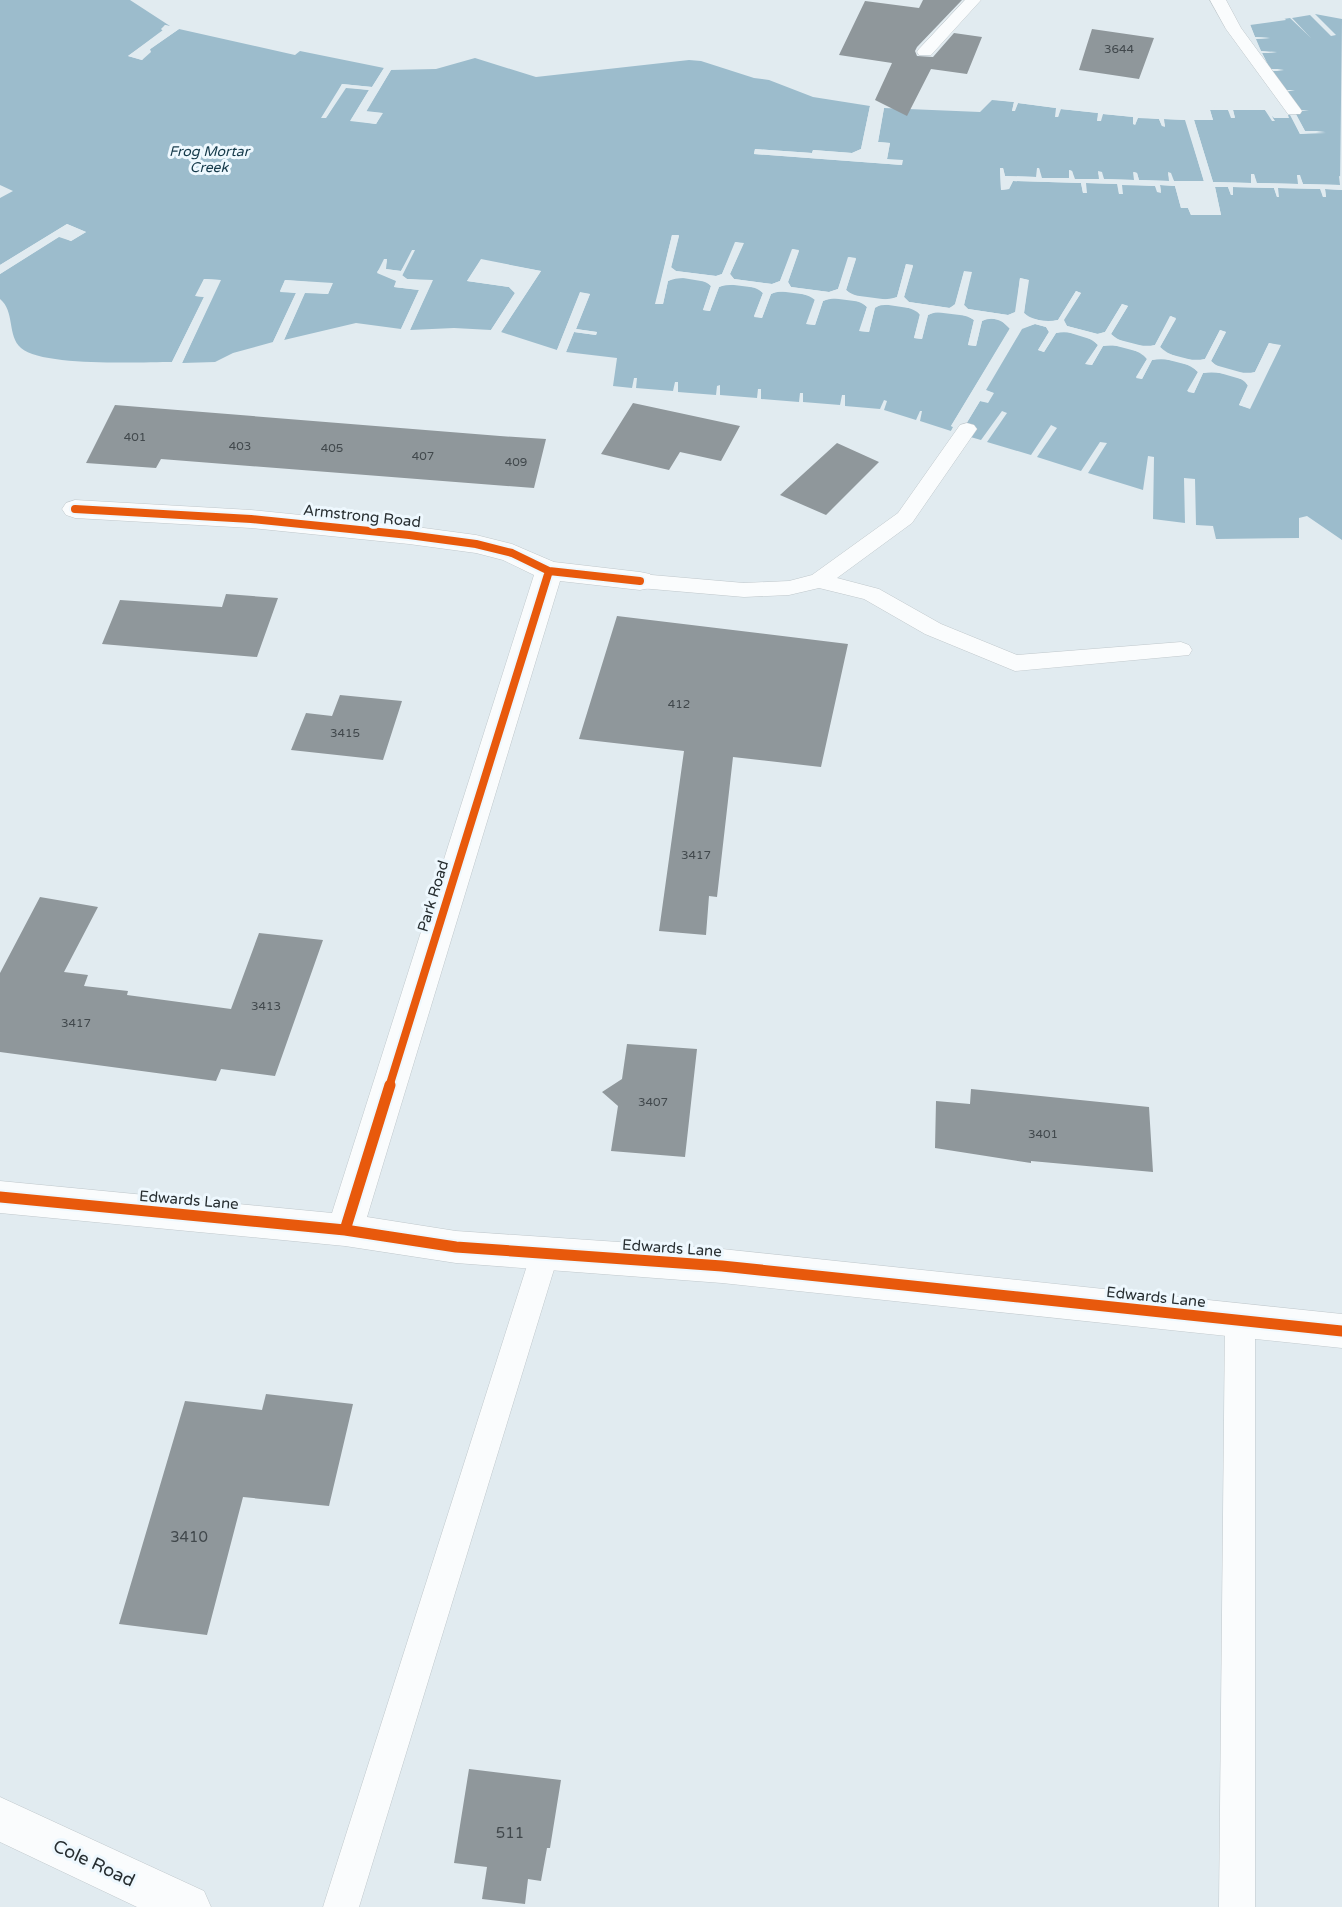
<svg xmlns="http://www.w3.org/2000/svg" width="1342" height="1907" font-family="'Varela Round',sans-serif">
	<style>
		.water { fill: #9cbccc }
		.pier { fill: #e1ebf0; fill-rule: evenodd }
		.building { fill: #8f979b }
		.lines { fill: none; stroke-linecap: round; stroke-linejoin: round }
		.lane-casing { stroke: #c0c8cc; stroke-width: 1 }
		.street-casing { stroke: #c0c8cc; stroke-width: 1 }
		.lane { fill: #fafcfd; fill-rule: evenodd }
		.street { fill: #fafcfd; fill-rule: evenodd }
		.cycleway-far1-casing { stroke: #eef8fe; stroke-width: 12 }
		.cycleway-casing { stroke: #eef8fe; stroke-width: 15 }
		.cycleway-far1 { stroke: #e8590c; stroke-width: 8 }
		.cycleway { stroke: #e8590c; stroke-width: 11 }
		.labels { text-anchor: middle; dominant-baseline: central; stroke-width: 6; stroke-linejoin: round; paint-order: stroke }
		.number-label { font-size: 12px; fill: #41484c }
		.far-water-label { font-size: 14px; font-style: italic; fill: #143949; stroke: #eef8fe }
		.street-label { font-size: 15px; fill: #272e31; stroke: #eef8fe }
		.near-number-label { font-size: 15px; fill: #41484c }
		.near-street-label { font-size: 18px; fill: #272e31; stroke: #eef8fe }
	</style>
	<rect width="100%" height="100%" fill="#e1ebf0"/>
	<path class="water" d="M0,0H130L170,26L165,25L163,30L128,56L142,60L149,50L179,29L295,55L300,51L384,68L372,87L342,84L326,118L345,87L369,90L351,120L376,124L382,113L366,112L391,70L436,69L475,58L536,77L689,60L701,61L754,78L769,80L813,97L870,106L861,149L852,153L813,150L812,153L755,149L754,154L902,165L887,159L890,143L878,142L884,108L980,112L992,100L1014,102L1012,111H1014L1018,103L1056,108L1058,117L1060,109L1099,113L1097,121L1103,114L1134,117L1135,125L1138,117L1159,119L1162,126H1165L1163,119L1186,120L1204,182L1174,181L1168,173L1170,181L1139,180L1137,173L1134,172V180L1104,179L1098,172L1100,179H1074L1072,171L1069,170L1070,178H1041L1039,168L1037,177L1005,176L1003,168H1000L1001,190L1009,189L1013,181L1081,183L1083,193H1086V183L1118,184L1119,194H1122V184L1155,186L1161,192L1160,185L1175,186L1181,208H1188L1191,215H1221L1215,187H1228L1231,195L1232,187L1274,188L1277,197L1278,188L1321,189L1323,197H1326L1325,189L1342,190V540L1307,516L1299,518V538L1216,539L1213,526L1196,525L1195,479L1184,478L1185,523L1153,519L1154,457L1148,456L1143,490L1088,473L1107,443L1100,442L1081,471L1037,457L1057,428L1051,425L1031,455L987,442L1007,413L1002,411L981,440L960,434L980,401L988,402L993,393L985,390L1022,328L1035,324L1046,327L1049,332L1038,350L1044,352L1056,333C1068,330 1089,335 1098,345L1086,364L1092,365L1103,346C1116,344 1138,348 1147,359L1136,377L1142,379L1152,360C1166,357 1189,362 1198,372L1188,392L1194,393L1203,373C1216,371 1240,374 1248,385L1239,405L1249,408L1280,346L1269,343L1255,372C1243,375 1219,370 1211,361L1226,332L1220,330L1205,359C1191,362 1170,357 1160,347L1176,319L1171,316L1155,345C1142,348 1120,343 1111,334L1128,306L1122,304L1105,332L1098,334L1067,326L1063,320L1081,293L1076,291L1058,320C1047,322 1033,321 1024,313L1028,280L1020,278L1016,312L1008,315L968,309L964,305L971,272H964L955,305L949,308L909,302L904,297L913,266L906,264L897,297C884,302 856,299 846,290L856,259L848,257L838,289L829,292L791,287L788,282L799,251L793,249L780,281L772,284L734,279L730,274L743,244L736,242L722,274L716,276L676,271L671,268L679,236L672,235L656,303L663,304L668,281C679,276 702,277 711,286L703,310L710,311L719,287C730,283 754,284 763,293L754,316L762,318L771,294C783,289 805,292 815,300L807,324L815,325L823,301C835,296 858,298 867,307L860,331L869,332L875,307C887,302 911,306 920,314L914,338L922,339L928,315C940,309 963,313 974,320L968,345L976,346L982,321C994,316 1001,320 1010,328L951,426L954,427L951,431L920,421L922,411H920L916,420L884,410L887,401L884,400L880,409L845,406V395H842L840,405L803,402V393H800L799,402L761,399V389H758L757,398L720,395V385L717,386L716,395L678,392V382H675L673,391L636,388L637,378H634L632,388L613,386L617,358L566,352L574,332L596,335L597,332L576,329L590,294L580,293L557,350L501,332L541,271L481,260L467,281L509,287L515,293L491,330L454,328L410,330L432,281L407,279L402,275L414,250L401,271L385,269L387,260L377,272L397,281L394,287L419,290L401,329L356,323L284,340L305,292L328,294L332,284L285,280L280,291L296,293L273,342L233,353L215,362L182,363L220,280L204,279L196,296L204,297L172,362C141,362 43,367 21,348C7,336 15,311 0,299V274L60,236L71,241L86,232L67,224L0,265V198L13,191L0,185Z
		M1315,14L1342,19L1340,185L1303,184L1299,175H1297L1299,184L1256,183L1254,174L1251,175V183L1213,182L1194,120H1213L1210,110H1228L1235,118L1233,110H1265L1274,121L1272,116L1274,118H1289L1288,115H1290L1300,134L1325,131H1305L1271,71H1284L1270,69L1262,53H1277L1261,51L1255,39L1270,38L1255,37L1250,24L1290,18L1311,38L1292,18L1310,15L1331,36L1336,35Z"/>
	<path class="pier" d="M1284,18L1286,20L1250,25L1255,37L1270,38L1256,39L1261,51L1277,52L1262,53L1270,69H1284L1271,71L1280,90H1295L1285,92L1293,110H1309L1295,112L1305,131L1326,133L1300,134L1247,25L1248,22Z
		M165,25L172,27L166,28L165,33L144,50L134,55L141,56L147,52V48L170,29H179L150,49L151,52L142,60L128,56L163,31L161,29Z
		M384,68L386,70L355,118L375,120L378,116L365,114L363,111L388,69L391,70L366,111L383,113L376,124L350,121L369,90L346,88L326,118H321L342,84L372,87Z
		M992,97L1136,115L1187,117L1207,181L1204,185L1178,184L1183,205H1190L1193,212H1218L1212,185L1191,120L1193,117H1209L1207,110L1209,107L1266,108L1275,121H1272L1265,110H1233L1235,118H1231L1228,110H1210L1213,120H1194L1213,182L1251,183V174H1254L1257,183L1298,184L1297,175H1300L1303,184L1340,185L1339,176L1342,177V190L1325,189L1326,197H1323L1320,189L1278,188L1279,197H1277L1274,188L1233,187V195H1231L1228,187H1215L1221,215H1191L1188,208H1181L1175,186L1160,185L1161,193L1157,192L1155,186L1122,185L1123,194H1119L1117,184L1086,183L1087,193H1083L1081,183L1013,181L1009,189L1001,190L1000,168H1003L1005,176L1036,177L1037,168H1039L1042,178H1069V170L1072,171L1075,179H1099L1098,171L1102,172L1104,179L1134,180L1133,172L1137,173L1139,180L1169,181L1168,172L1171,173L1174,181H1204L1185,120L1164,119L1165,127L1162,126L1159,119L1138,118L1135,125L1133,124V117L1103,114L1101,121H1097L1098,113L1061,109L1058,117H1055L1056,108L1018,103L1015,111H1012L1014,102L988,99Z
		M870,106L872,107L863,151L853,156L816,153L815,155L885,161L886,146L877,145L875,142L881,107L884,108L878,142L890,143L887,159L903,160L902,165L754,154L755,149L812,153L813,150L852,153L861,149Z
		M67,224L86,232L71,241L59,237L0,274V270L58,234L71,238L80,232L67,227L0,268V265Z
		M672,235H679L671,267L676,271L716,276L722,274L735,242L744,243L730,274L734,279L772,284L780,281L792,249L799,250L788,282L791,287L829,292L838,289L849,257L856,258L846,290L852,295L890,300L897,297L906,264L913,265L904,297L909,302L950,308L955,304L964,271L972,272L964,305L968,309L1008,315L1015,312L1020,278L1029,280L1024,313L1029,318L1048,322L1058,320L1076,291L1081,293L1064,320L1067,326L1097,334L1105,332L1122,304L1128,306L1111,334L1116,339L1147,347L1155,345L1170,316L1176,318L1160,347L1165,353L1196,361L1205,359L1220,330L1226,332L1211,361L1215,365L1247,374L1255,372L1269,343L1281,345L1250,409L1239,405L1248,386L1244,380L1213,371L1203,373L1194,393L1187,391L1198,372L1192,366L1161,358L1152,360L1142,379L1136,378L1147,359L1143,353L1113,345L1103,346L1092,365L1085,364L1098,345L1093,340L1064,331L1056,333L1044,352L1038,350L1049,332L1046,327L1035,324L1022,329L986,390L994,393L988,403L980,401L960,434L957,433L978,399H987L989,395L983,393V389L1020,327L1034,322L1028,320L1021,314L1025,282H1022L1018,314L1008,318L1003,317L1013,330L956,425L954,432L951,431L953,427L951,426L1010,329L1001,320L988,318L982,321L976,346L968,345L974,320L968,316L935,312L928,315L922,339L914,338L920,315L915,309L882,304L875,308L869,332L859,331L867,307L862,302L831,298L823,301L815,325L806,324L815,299L809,295L778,291L771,294L762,318L754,317L763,293L758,288L726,284L719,287L710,311L703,310L711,286L707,282L677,277L668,281L663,304H655ZM675,238L668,267L674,274L716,279L724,277L737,245L739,246L727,276L733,281L771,287L783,283L795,253L785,282L790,290L778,288L768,292L758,315L765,291L759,285L727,281L716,285L707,308L713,284L708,279L676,274L666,279L659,301ZM1124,307L1108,333L1114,341L1146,350L1157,348L1164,355L1196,364L1208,360L1213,368L1243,377L1213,368L1201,371L1194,363L1161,355L1150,358L1144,351L1113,342L1101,344L1094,337L1078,332L1098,337L1106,335ZM1271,346L1276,347L1248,405L1243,403L1251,386L1245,377L1257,375Z
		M412,250H415L402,276L407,279L433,280L410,330L407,329L428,283L406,282L400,277V274L385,272L383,268L381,271L399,279L398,284L422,289L404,329H401L419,290L394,287L396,281L377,273L384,259H387L386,269L401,271Z
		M481,259L541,271L501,332L498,331L536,273L482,263L472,279L510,284L518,292L494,331L491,330L515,293L509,287L467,281Z
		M204,279L221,280L182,363L179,362L216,282H206L200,293L206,294L207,298L176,362H172L204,297L195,296Z
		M285,280L333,283L328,294L305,293L284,340H281L303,290L326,291L328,286L287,283L284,289L297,290L299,293L277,341L273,342L296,293L280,292Z
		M580,292L590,294L576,329L597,332L596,335L574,332L566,352L563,351L586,296H582L560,350H557Z"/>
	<path class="building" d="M923,0H962L917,47L915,51L917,56L933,57L954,33L982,37L967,74L931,69L907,116L875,100L892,63L839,55L865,1L919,8Z
		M1092,29L1154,38L1139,79L1079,70Z
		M633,403L740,426L721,461L680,452L669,470L601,454Z
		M115,405L500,436L546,439L534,488L161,459L156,468L86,463Z
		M837,443L879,462L826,515L780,495Z
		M226,594L278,598L257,657L102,644L120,600L222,607Z
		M617,616L848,644L821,767L733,757L717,897L709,896L706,935L659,931L684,751L579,739Z
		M340,695L402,701L383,760L291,750L306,713L332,716Z
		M40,897L98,907L64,972L88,975L84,986L128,991L127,995L231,1009L259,933L323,940L275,1076L221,1069L216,1081L0,1052V973Z
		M627,1044L697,1049L685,1157L611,1151L618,1106L602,1092L622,1079Z
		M971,1089L1149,1107L1153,1172L1031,1161V1163L935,1148L936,1101L970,1104Z
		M266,1394L353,1404L329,1506L243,1497L207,1635L119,1624L185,1401L262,1410Z
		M469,1769L561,1780L550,1848H547L541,1881L528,1879L525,1904L482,1899L487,1867L454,1863Z"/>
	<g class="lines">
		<g class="lane-casing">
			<path id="lane" d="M965,0H981L931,55H919L917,52L919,49Z
				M1210,0H1226L1241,28L1302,111L1300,114H1288L1226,29Z
				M967,423L974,425L977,429L912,523L837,578L879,589L941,624L1017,655L1181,642L1189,645L1192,650L1189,655L1015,671L925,634L864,599L819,588L789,595L744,597L640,588L632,586L629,581L632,576L640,574L744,583L789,581L812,575L898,513L960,425Z
				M545,1240L555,1244L559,1253L359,1907H323L531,1253L535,1244Z
				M1240,1308L1250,1312L1255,1321V1907H1219L1225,1321L1230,1312Z"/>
		</g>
		<g class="street-casing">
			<path id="street" d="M75,500L251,510L409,526L476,535L512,544L554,562L640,572L650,574L654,581L650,588L640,590L560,581L367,1217L456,1231L722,1249L1342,1314V1348L722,1283L456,1263L345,1246L0,1213V1181L332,1213L534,575L503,560L476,553L409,544L251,528L75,518L66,515L62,509L66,503Z
				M0,1797L204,1891L211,1907H137L0,1842Z"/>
		</g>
		<use href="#lane" class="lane"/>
		<use href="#street" class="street"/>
		<g class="cycleway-far1-casing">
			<path id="cycleway-far1" d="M75,509L251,519L409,535L476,544L512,553L549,571L640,581
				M389,1087L549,571"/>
		</g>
		<g class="cycleway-casing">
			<path id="cycleway" d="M0,1197L345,1230L456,1247L722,1266L1342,1331
				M345,1230L390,1085"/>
		</g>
		<use href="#cycleway-far1" class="cycleway-far1"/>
		<use href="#cycleway" class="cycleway"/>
	</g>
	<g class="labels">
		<g class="number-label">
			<text x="1119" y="49">3644</text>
			<text x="135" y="437">401</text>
			<text x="240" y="446">403</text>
			<text x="332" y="448">405</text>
			<text x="423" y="456">407</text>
			<text x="516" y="462">409</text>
			<text x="679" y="704">412</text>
			<text x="345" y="733">3415</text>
			<text x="696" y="855">3417</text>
			<text x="266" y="1006">3413</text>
			<text x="76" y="1023">3417</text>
			<text x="653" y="1102">3407</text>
			<text x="1043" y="1134">3401</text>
		</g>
		<g class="far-water-label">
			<text x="209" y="151">Frog Mortar<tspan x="209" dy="16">Creek</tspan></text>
		</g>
		<g class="street-label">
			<text transform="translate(362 516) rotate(6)">Armstrong Road</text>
			<text transform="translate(433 896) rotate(-73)">Park Road</text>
			<text transform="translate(189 1200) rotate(5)">Edwards Lane</text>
			<text transform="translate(672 1248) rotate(4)">Edwards Lane</text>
			<text transform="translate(1156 1297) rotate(6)">Edwards Lane</text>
		</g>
		<g class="near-number-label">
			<text x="189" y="1537">3410</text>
			<text x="510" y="1833">511</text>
		</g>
		<g class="near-street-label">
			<text transform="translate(94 1863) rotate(25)">Cole Road</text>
		</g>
	</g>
</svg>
